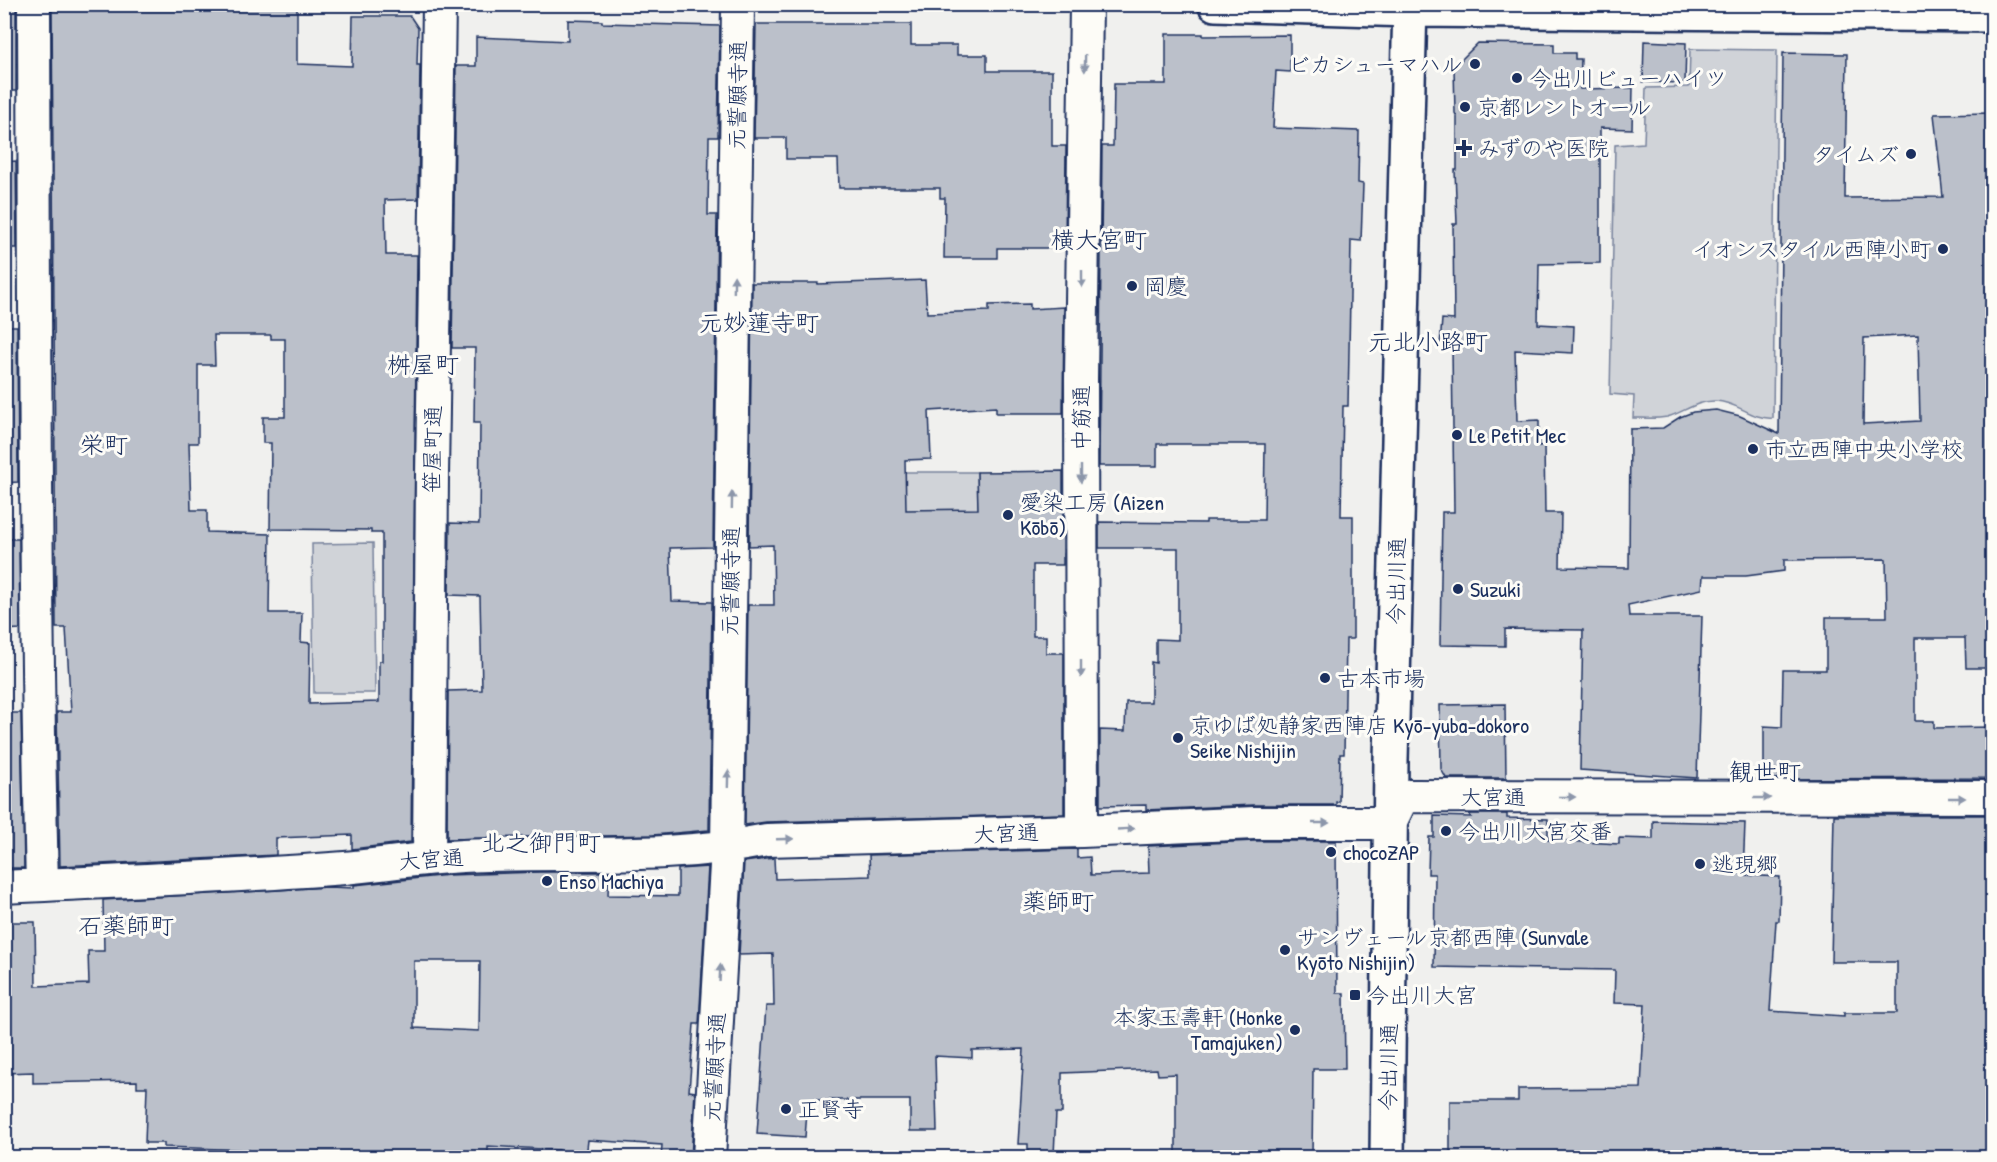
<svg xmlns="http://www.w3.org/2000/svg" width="1997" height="1162" font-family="'Patrick Hand','Klee One',sans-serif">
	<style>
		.green { fill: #d0d3d8; stroke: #76819b; stroke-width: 1.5 }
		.building { fill: #bbc0ca; stroke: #1b2f5e; stroke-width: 1.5; fill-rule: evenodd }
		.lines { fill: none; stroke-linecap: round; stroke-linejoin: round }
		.street-casing { stroke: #1b2f5e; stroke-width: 36 }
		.secondary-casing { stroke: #1b2f5e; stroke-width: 38 }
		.street { stroke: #fdfcf7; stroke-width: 32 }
		.secondary { stroke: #fdfcf7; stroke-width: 33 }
		.oneway { fill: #8c96aa }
		.poi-dot { fill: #1b2f5e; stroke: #fdfcf7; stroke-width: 2 }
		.labels { text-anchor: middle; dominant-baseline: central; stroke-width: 6; stroke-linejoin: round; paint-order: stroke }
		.poi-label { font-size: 22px; fill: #1b2f5e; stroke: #fdfcf7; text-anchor: start }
		.street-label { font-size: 22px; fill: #1b2f5e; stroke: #fdfcf7 }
		.neighbourhood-label { font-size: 24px; fill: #1b2f5e; stroke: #fdfcf7 }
	</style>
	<rect width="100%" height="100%" fill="#f0f0ee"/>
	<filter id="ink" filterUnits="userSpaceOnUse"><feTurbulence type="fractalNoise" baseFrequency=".0167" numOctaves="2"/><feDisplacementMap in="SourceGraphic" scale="12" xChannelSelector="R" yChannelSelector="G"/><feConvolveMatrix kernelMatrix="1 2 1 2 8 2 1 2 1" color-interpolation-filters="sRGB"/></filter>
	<g filter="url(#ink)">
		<path class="green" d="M1690,49L1777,50L1773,418C1752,420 1738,402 1716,401C1697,400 1683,413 1667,417C1656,419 1644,418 1633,418L1634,396L1610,394L1615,145L1644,143L1646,88L1689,87Z
			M904,472H977L979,536L904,520Z
			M373,543L375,693H314L312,544Z"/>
		<path class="building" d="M4,4H16V91H4Z
			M52,4H297V64L352,66L353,16H410L418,28L417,65H420L418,199L385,200L386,255H417L411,842L352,849V835L276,838V855L60,866L57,712H71L66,628H56ZM214,335H271V339H285V417H263V443H271L270,529L371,530V533H382V661H379V702L309,704L310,643L301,642L302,613H269L270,534L207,532V510H191L189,443H198V365H215Z
			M568,20L602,21V23L720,26L718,137H709L708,215H717L713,547L670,548L672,601L712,602L709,830L653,835L447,839L448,691L482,690L480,596L449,595L450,523L479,524L480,423H474L475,348H452L456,66H476V37L568,41Z
			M756,24H911V45H957V55H987V71H1052V146H1066L1065,248H997V258H944L945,198H940V188H839L838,159H786V138H754Z
			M1166,34H1203V36L1290,35V72L1276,71L1273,128L1359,131L1358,183L1363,184L1361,241L1351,240L1348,406H1343L1341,516H1353V639H1346L1344,754H1340L1339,802H1336V805H1253L1146,810V805L1100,806V730L1125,731L1126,702H1151V662L1156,663V639L1178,640V548H1099V522L1206,523V520H1264L1265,444H1157V466H1099L1102,146H1113L1114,84H1166Z
			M1644,41L1686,43L1685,83L1643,82Z
			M1478,43L1554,44V53H1575V59H1581L1580,89L1633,88L1632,129L1600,128V263L1539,264L1538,324L1574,326L1573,353L1515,350L1517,421L1539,420V446L1544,445L1545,513H1561L1560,567L1629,568L1630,429L1663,428L1680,417L1693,412L1716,410L1740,416L1779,434L1783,53L1847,54L1845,198L1943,197L1934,114L1992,113V668H1966L1965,638H1915V721H1934V728L1992,727V778L1764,779V726L1782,727L1783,670H1826V617H1887L1886,559L1784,560V571L1746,576H1703L1702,589L1628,605L1629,616H1702L1697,778L1580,770L1583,630L1505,629V646L1440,645L1442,512H1454L1452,347L1440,346L1442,319L1454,320L1453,224H1457L1455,170H1457V117L1455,113L1454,67ZM1918,335L1920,421L1863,424L1864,338Z
			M16,161L17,248H4V162Z
			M925,280L927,313L989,311V305L1030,304V309L1064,307L1063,413H996V407L929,411L931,459L905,460L906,510L978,509L977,472L1063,471V565H1033V636H1046V653H1064V814L766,822L745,825L748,605H774L773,545L749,546L752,283H818V284Z
			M4,326H17L18,482L4,483Z
			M4,539H19L20,629L4,630Z
			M1505,704L1506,778H1446L1441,769L1440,705Z
			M4,713H21L24,868H4Z
			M1469,814H1507V818L1548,819V840L1619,844V838L1653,839V821L1745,823L1743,875L1780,877L1779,921H1776L1770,1011L1844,1016V1013H1897V962H1831L1834,815H1987L1988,906L1992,905V1158H1811L1755,1155L1450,1158V1101H1518V1089L1641,1088L1645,1004L1614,1003L1615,970L1434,967L1435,874H1428L1429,837H1434V816L1471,817Z
			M1254,841H1336L1337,993H1344L1345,1069H1313L1312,1158H1176V1074L1158,1075L1157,1069L1062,1073V1113H1056L1054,1155L1028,1153V1144H1018L1024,1049L972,1050V1058L935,1056L937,1131H910V1100H808L805,1137L757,1134L766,1006H774L773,954L739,955L744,862L774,858L775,879L870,876L869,855L1077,849V858L1090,857L1091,875L1149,873L1148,846Z
			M708,867L699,1024H694L689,1091L695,1092L691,1158H661L662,1145L588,1140L586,1158H559V1150L488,1146V1158H249V1150L164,1147V1143H145L147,1087H137V1081L33,1083V1072L4,1073V922H35L36,986L89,984L88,951H104L103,900L328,887L354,888V885L449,875L539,872H609L608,895L678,896V869ZM414,961H480L479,1031L414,1028Z"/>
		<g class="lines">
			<g class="street-casing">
				<path id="street" d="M34,4C35,298 35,592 42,885
					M1082,831L1081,379L1086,4
					M429,858L432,476L439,4
					M4,887C118,881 232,877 345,868C385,864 423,858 463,856C564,851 667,860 767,840L1082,831L1254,823H1390L1403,796L1992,797
					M709,1158L727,848L738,4"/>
			</g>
			<g class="secondary-casing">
				<path id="secondary" d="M1215,4L1410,10L1992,15
					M1387,1158L1391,760L1410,4"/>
			</g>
			<use href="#street" class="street"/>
			<use href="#secondary" class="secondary"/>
		</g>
		<defs><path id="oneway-solid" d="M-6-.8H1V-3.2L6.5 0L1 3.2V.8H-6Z" transform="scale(1.5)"/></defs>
		<g class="oneway">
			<use href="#oneway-solid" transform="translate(1085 63) rotate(91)"/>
			<use href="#oneway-solid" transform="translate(1082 279) rotate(90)"/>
			<use href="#oneway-solid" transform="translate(734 284) rotate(-89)"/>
			<use href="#oneway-solid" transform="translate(1081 474) rotate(90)"/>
			<use href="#oneway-solid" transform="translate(732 500) rotate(-89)"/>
			<use href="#oneway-solid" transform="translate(1081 669) rotate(90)"/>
			<use href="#oneway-solid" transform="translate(728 779) rotate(-89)"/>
			<use href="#oneway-solid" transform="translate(1567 797)"/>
			<use href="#oneway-solid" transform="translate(1762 798)"/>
			<use href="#oneway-solid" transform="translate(1957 798)"/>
			<use href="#oneway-solid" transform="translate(1321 823)"/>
			<use href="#oneway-solid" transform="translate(1126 829) rotate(-3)"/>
			<use href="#oneway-solid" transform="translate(785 839) rotate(-2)"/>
			<use href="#oneway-solid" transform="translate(720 973) rotate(-87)"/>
		</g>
	</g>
	<g class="poi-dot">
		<circle cx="1475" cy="64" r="6"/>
		<circle cx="1517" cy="78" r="6"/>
		<circle cx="1465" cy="107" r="6"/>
		<path d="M1461 139h6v6h6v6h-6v6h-6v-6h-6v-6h6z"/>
		<circle cx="1911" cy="154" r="6"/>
		<circle cx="1943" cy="249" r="6"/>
		<circle cx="1132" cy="286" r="6"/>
		<circle cx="1457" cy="435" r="6"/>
		<circle cx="1753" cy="449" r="6"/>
		<circle cx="1008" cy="515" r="6"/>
		<circle cx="1458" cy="589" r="6"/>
		<circle cx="1325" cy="678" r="6"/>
		<circle cx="1178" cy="738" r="6"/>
		<circle cx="1446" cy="831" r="6"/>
		<circle cx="1331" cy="852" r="6"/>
		<circle cx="1700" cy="864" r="6"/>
		<circle cx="547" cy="881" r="6"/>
		<circle cx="1285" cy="950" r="6"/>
		<rect x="1349" y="989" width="12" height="12" rx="3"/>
		<circle cx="1295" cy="1030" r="6"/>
		<circle cx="786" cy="1109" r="6"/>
	</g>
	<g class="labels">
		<g class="poi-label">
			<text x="1463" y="64" text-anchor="end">ビカシューマハル</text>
			<text x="1529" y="78">今出川ビューハイツ</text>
			<text x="1477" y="107">京都レントオール</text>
			<text x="1478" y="148">みずのや医院</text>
			<text x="1899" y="154" text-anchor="end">タイムズ</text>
			<text x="1931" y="249" text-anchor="end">イオンスタイル西陣小町</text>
			<text x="1144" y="286">岡慶</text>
			<text x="1469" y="435">Le Petit Mec</text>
			<text x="1765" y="449">市立西陣中央小学校</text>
			<text x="1020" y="502">愛染工房 (Aizen<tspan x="1020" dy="25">Kōbō)</tspan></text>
			<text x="1470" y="589">Suzuki</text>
			<text x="1337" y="678">古本市場</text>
			<text x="1190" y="725">京ゆば処静家西陣店 Kyō-yuba-dokoro<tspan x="1190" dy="25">Seike Nishijin</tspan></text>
			<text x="1458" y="831">今出川大宮交番</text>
			<text x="1343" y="852">chocoZAP</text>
			<text x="1712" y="864">逃現郷</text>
			<text x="559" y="881">Enso Machiya</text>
			<text x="1297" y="937">サンヴェール京都西陣 (Sunvale<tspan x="1297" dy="25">Kyōto Nishijin)</tspan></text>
			<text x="1367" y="995">今出川大宮</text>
			<text x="1283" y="1017" text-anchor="end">本家玉壽軒 (Honke<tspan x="1283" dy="25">Tamajuken)</tspan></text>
			<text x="798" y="1109">正賢寺</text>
		</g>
		<g class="street-label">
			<text transform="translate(737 95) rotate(-89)">元誓願寺通</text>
			<text transform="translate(1081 418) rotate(-90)">中筋通</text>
			<text transform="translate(432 449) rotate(-89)">笹屋町通</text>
			<text transform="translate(730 581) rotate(-89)">元誓願寺通</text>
			<text transform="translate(1396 581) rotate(-89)">今出川通</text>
			<text x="1493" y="797">大宮通</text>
			<text transform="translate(1006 833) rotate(-2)">大宮通</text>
			<text transform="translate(431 859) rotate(-4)">大宮通</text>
			<text transform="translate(714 1067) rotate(-87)">元誓願寺通</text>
			<text transform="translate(1388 1067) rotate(-89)">今出川通</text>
		</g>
		<g class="neighbourhood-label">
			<text x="1099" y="239">横大宮町</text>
			<text x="759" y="322">元妙蓮寺町</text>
			<text x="1428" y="341">元北小路町</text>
			<text x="423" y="364">桝屋町</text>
			<text x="104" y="444">栄町</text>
			<text x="1765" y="771">観世町</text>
			<text x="541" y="842">北之御門町</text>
			<text x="1058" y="901">薬師町</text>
			<text x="126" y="925">石薬師町</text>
		</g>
	</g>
	<rect width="1997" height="1162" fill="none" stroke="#fdfcf7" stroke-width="24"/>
	<rect x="12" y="12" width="1973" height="1138" fill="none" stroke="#1b2f5e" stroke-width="2" filter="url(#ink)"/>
</svg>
